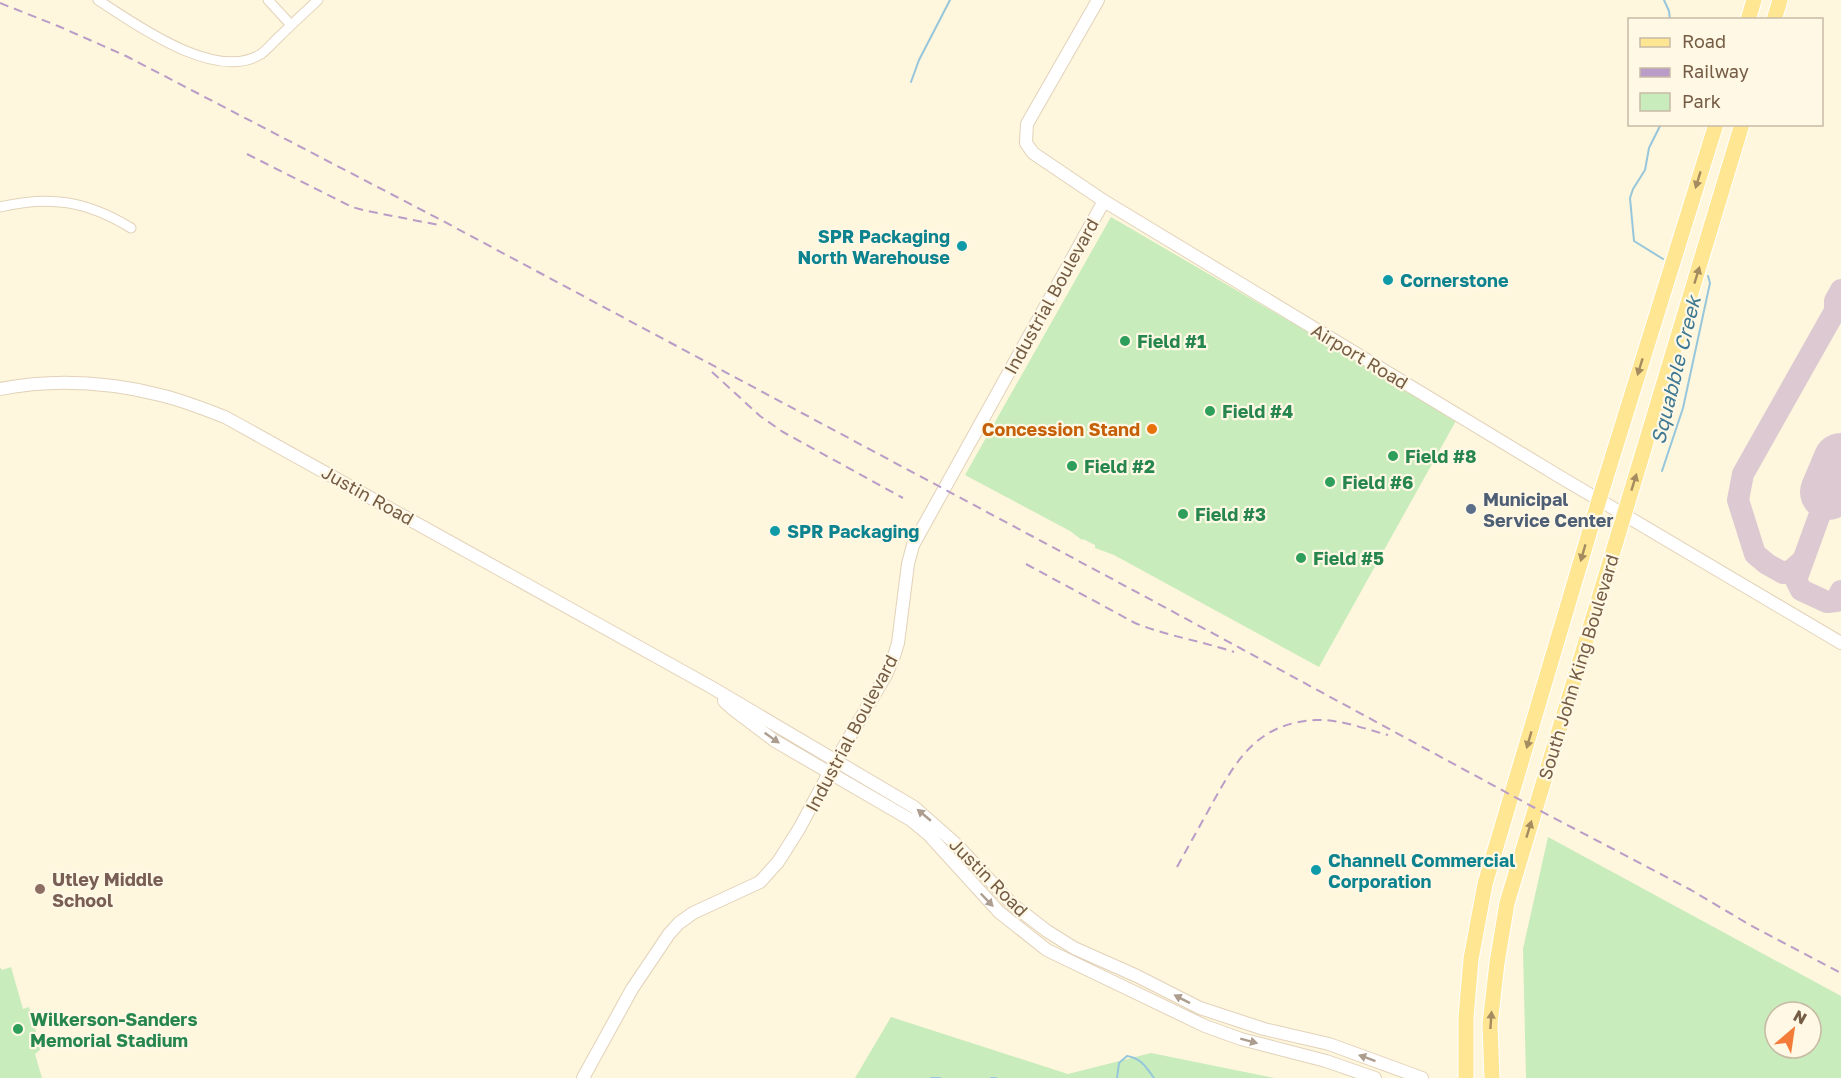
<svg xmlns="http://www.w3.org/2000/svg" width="1841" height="1078" font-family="'Golos Text',sans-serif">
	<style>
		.green { fill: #c8ecbb; fill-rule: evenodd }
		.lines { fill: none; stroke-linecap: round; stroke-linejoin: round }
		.stream { stroke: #96c6db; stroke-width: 2 }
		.taxiway { stroke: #dcc9d2; stroke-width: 22 }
		.runway { stroke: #dcc9d2; stroke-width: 56 }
		.minor-casing { stroke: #e2d2b9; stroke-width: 11 }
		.tertiary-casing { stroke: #e2d2b9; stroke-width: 14 }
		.primary-casing { stroke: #fff; stroke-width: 17 }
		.minor { stroke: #fff; stroke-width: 9 }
		.tertiary { stroke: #fff; stroke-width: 12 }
		.primary { stroke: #ffe693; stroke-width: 15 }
		.rail { stroke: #b99cc7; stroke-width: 2; stroke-dasharray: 9 6; stroke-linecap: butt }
		.oneway { fill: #a58c60 }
		.oneway2 { fill: #ac9d8f }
		.culture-dot { fill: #0f9aa8; stroke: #fff8e5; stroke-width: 2 }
		.leisure-dot { fill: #2e9e5b; stroke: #fff8e5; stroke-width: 2 }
		.food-dot { fill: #e8710a; stroke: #fff8e5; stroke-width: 2 }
		.service-dot { fill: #5c6f8a; stroke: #fff8e5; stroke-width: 2 }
		.education-dot { fill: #8d6e63; stroke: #fff8e5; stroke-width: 2 }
		.labels { text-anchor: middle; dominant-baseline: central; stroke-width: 4.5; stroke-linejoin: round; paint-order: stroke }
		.culture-label { font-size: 18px; font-weight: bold; fill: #0d838f; stroke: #fff8e5; text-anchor: start }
		.street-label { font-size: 18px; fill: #755c44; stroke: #fff8e5 }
		.leisure-label { font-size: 18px; font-weight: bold; fill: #27864d; stroke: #fff8e5; text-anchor: start }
		.food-label { font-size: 18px; font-weight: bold; fill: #c56008; stroke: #fff8e5; text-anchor: end }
		.service-label { font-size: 18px; font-weight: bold; fill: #4e5e75; stroke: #fff8e5; text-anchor: start }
		.education-label { font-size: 18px; font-weight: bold; fill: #785e54; stroke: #fff8e5; text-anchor: start }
		.water-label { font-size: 20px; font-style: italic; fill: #3f7892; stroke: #fff8e5 }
	</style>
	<rect width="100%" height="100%" fill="#fef6dd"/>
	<path class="green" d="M1111,217L1457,419L1319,667L1114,555L1095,548V545L1083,539L1082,540L1070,531L965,475Z
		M1548,837L1841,996V1078H1526L1523,949ZM1775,1012H1811V1048H1775Z
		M0,967L2,970L11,967L23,1009L29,1007L41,1049L35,1054L42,1078H0Z
		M891,1017L1068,1074L1151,1053L1275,1078H855Z"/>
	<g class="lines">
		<path class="stream" d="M1664,0L1669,11L1670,20
			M911,82L919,60L950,0
			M1661,124L1649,148L1645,170L1633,189L1630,198L1634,241L1663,259
			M1662,471L1683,408L1710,283L1708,276
			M931,1078H940
			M991,1078H996
			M1117,1078L1119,1063L1127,1056C1141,1058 1146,1067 1154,1078"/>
		<path class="taxiway" d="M1828,492L1796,580L1801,590L1827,602L1836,601L1841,591
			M1802,561L1792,570L1783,573L1767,564L1755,554L1738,500L1743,474L1835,311V301L1841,290"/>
		<path class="runway" d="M1828,492L1841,461"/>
		<g class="minor-casing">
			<path id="minor" d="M98,0C135,24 216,83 261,54C268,49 274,41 281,35C293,23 305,12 318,0
				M268,0L291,25
				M0,207C50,195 87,201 131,228"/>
		</g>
		<g class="tertiary-casing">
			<path id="tertiary" d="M1098,0L1027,124L1026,143L1033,153L1104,201L1557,475L1841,643
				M0,389C52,379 108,382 160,395C182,400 204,409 225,417L711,687L914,807L957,845L1012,904L1047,931L1074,948L1137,976L1200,1008L1264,1029L1329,1044L1422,1078
				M724,701L734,710L775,741L911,820L928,834L999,912L1047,950L1205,1026L1241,1039L1326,1061L1375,1078
				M583,1078L632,989L669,934L679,923L693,913L760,882L778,862L799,829L836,760L886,675L894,656L898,643L908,564L913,545L1104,201"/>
		</g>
		<g class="primary-casing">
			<path id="primary" d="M1748,20L1754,0
				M1774,20L1780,0
				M1466,1078V1017L1471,959L1485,884L1599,500L1716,124
				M1492,1078L1490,1024L1497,963L1507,903L1742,124"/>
		</g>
		<use href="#minor" class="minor"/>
		<use href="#tertiary" class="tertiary"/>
		<use href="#primary" class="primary"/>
		<path class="rail" d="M0,3L58,26L126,56L441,220L1144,596L1535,808L1691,890L1750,925L1841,973
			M247,154L352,207L367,211L439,225
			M712,372L760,416L783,432L903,498
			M1026,564L1135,623C1167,636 1201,641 1234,652
			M1177,867C1189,845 1201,824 1213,802C1238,757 1259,723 1316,720C1340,719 1365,729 1388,735"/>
	</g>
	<defs><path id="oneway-solid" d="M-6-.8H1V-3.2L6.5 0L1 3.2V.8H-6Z" transform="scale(1.5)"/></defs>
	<g class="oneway">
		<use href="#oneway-solid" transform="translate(1698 180) rotate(107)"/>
		<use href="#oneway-solid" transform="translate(1697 275) rotate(-73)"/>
		<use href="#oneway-solid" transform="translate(1640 367) rotate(107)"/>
		<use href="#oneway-solid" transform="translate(1634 482) rotate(-73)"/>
		<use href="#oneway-solid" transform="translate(1583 553) rotate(106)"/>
		<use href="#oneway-solid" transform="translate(1529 740) rotate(106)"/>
		<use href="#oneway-solid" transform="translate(1529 829) rotate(-73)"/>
		<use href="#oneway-solid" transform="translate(1491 1020) rotate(-86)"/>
	</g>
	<g class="oneway2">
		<use href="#oneway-solid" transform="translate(772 738) rotate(35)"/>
		<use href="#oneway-solid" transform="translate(924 815) rotate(-140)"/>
		<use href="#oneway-solid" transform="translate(987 900) rotate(46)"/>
		<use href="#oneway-solid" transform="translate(1182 999) rotate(-153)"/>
		<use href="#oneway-solid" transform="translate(1249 1041) rotate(15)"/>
		<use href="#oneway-solid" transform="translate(1367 1058) rotate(-160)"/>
	</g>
	<g class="culture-dot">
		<circle cx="962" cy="246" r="6"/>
		<circle cx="1388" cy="280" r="6"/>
		<circle cx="775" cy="531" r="6"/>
		<circle cx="1316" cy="870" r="6"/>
	</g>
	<g class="leisure-dot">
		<circle cx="1125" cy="341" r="6"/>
		<circle cx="1210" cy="411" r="6"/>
		<circle cx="1393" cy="456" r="6"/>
		<circle cx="1072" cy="466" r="6"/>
		<circle cx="1330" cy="482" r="6"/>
		<circle cx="1183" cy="514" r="6"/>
		<circle cx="1301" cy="558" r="6"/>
		<circle cx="18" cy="1029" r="6"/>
	</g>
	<circle class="food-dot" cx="1152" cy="429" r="6"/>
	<circle class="service-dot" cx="1471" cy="509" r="6"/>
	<circle class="education-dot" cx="40" cy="889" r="6"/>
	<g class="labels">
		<g class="culture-label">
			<text x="950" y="236" text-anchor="end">SPR Packaging<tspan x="950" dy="21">North Warehouse</tspan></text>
			<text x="1400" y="280">Cornerstone</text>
			<text x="787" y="531">SPR Packaging</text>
			<text x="1328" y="860">Channell Commercial<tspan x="1328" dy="21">Corporation</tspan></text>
		</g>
		<g class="street-label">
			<text transform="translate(1051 296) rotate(-61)">Industrial Boulevard</text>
			<text transform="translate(1360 356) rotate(31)">Airport Road</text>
			<text transform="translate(368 495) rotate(29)">Justin Road</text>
			<text transform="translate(1578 667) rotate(-73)">South John King Boulevard</text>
			<text transform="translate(851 733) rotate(-62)">Industrial Boulevard</text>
			<text transform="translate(989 877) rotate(45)">Justin Road</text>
		</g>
		<g class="leisure-label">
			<text x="1137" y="341">Field #1</text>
			<text x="1222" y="411">Field #4</text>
			<text x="1405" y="456">Field #8</text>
			<text x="1084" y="466">Field #2</text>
			<text x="1342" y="482">Field #6</text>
			<text x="1195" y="514">Field #3</text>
			<text x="1313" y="558">Field #5</text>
			<text x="30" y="1019">Wilkerson-Sanders<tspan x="30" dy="21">Memorial Stadium</tspan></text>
		</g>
		<g class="food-label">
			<text x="1140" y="429">Concession Stand</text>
		</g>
		<g class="service-label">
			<text x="1483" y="499">Municipal<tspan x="1483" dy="21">Service Center</tspan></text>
		</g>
		<g class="education-label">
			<text x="52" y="879">Utley Middle<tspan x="52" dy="21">School</tspan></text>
		</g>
		<g class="water-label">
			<text transform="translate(1675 370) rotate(-76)">Squabble Creek</text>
		</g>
	</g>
	<rect x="1628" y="18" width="195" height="108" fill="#fff8e5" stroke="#c8baa5" stroke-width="1.5"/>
	<rect x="1640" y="38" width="30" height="9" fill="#ffe693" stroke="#c8baa5" stroke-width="1.5"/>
	<text x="1682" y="48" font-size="18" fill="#755c44">Road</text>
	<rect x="1640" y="68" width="30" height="9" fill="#b99cc7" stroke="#c8baa5" stroke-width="1.5"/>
	<text x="1682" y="78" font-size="18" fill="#755c44">Railway</text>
	<rect x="1640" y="93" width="30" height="18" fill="#c8ecbb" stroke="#c8baa5" stroke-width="1.5"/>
	<text x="1682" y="108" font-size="18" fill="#755c44">Park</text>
	<g transform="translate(1793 1030) rotate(29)"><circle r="28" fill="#fff8e5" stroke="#c8baa5" stroke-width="1.5"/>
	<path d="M0-4.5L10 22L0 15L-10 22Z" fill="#f27c38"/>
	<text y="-9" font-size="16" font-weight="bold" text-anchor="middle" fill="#755c44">N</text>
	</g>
</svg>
